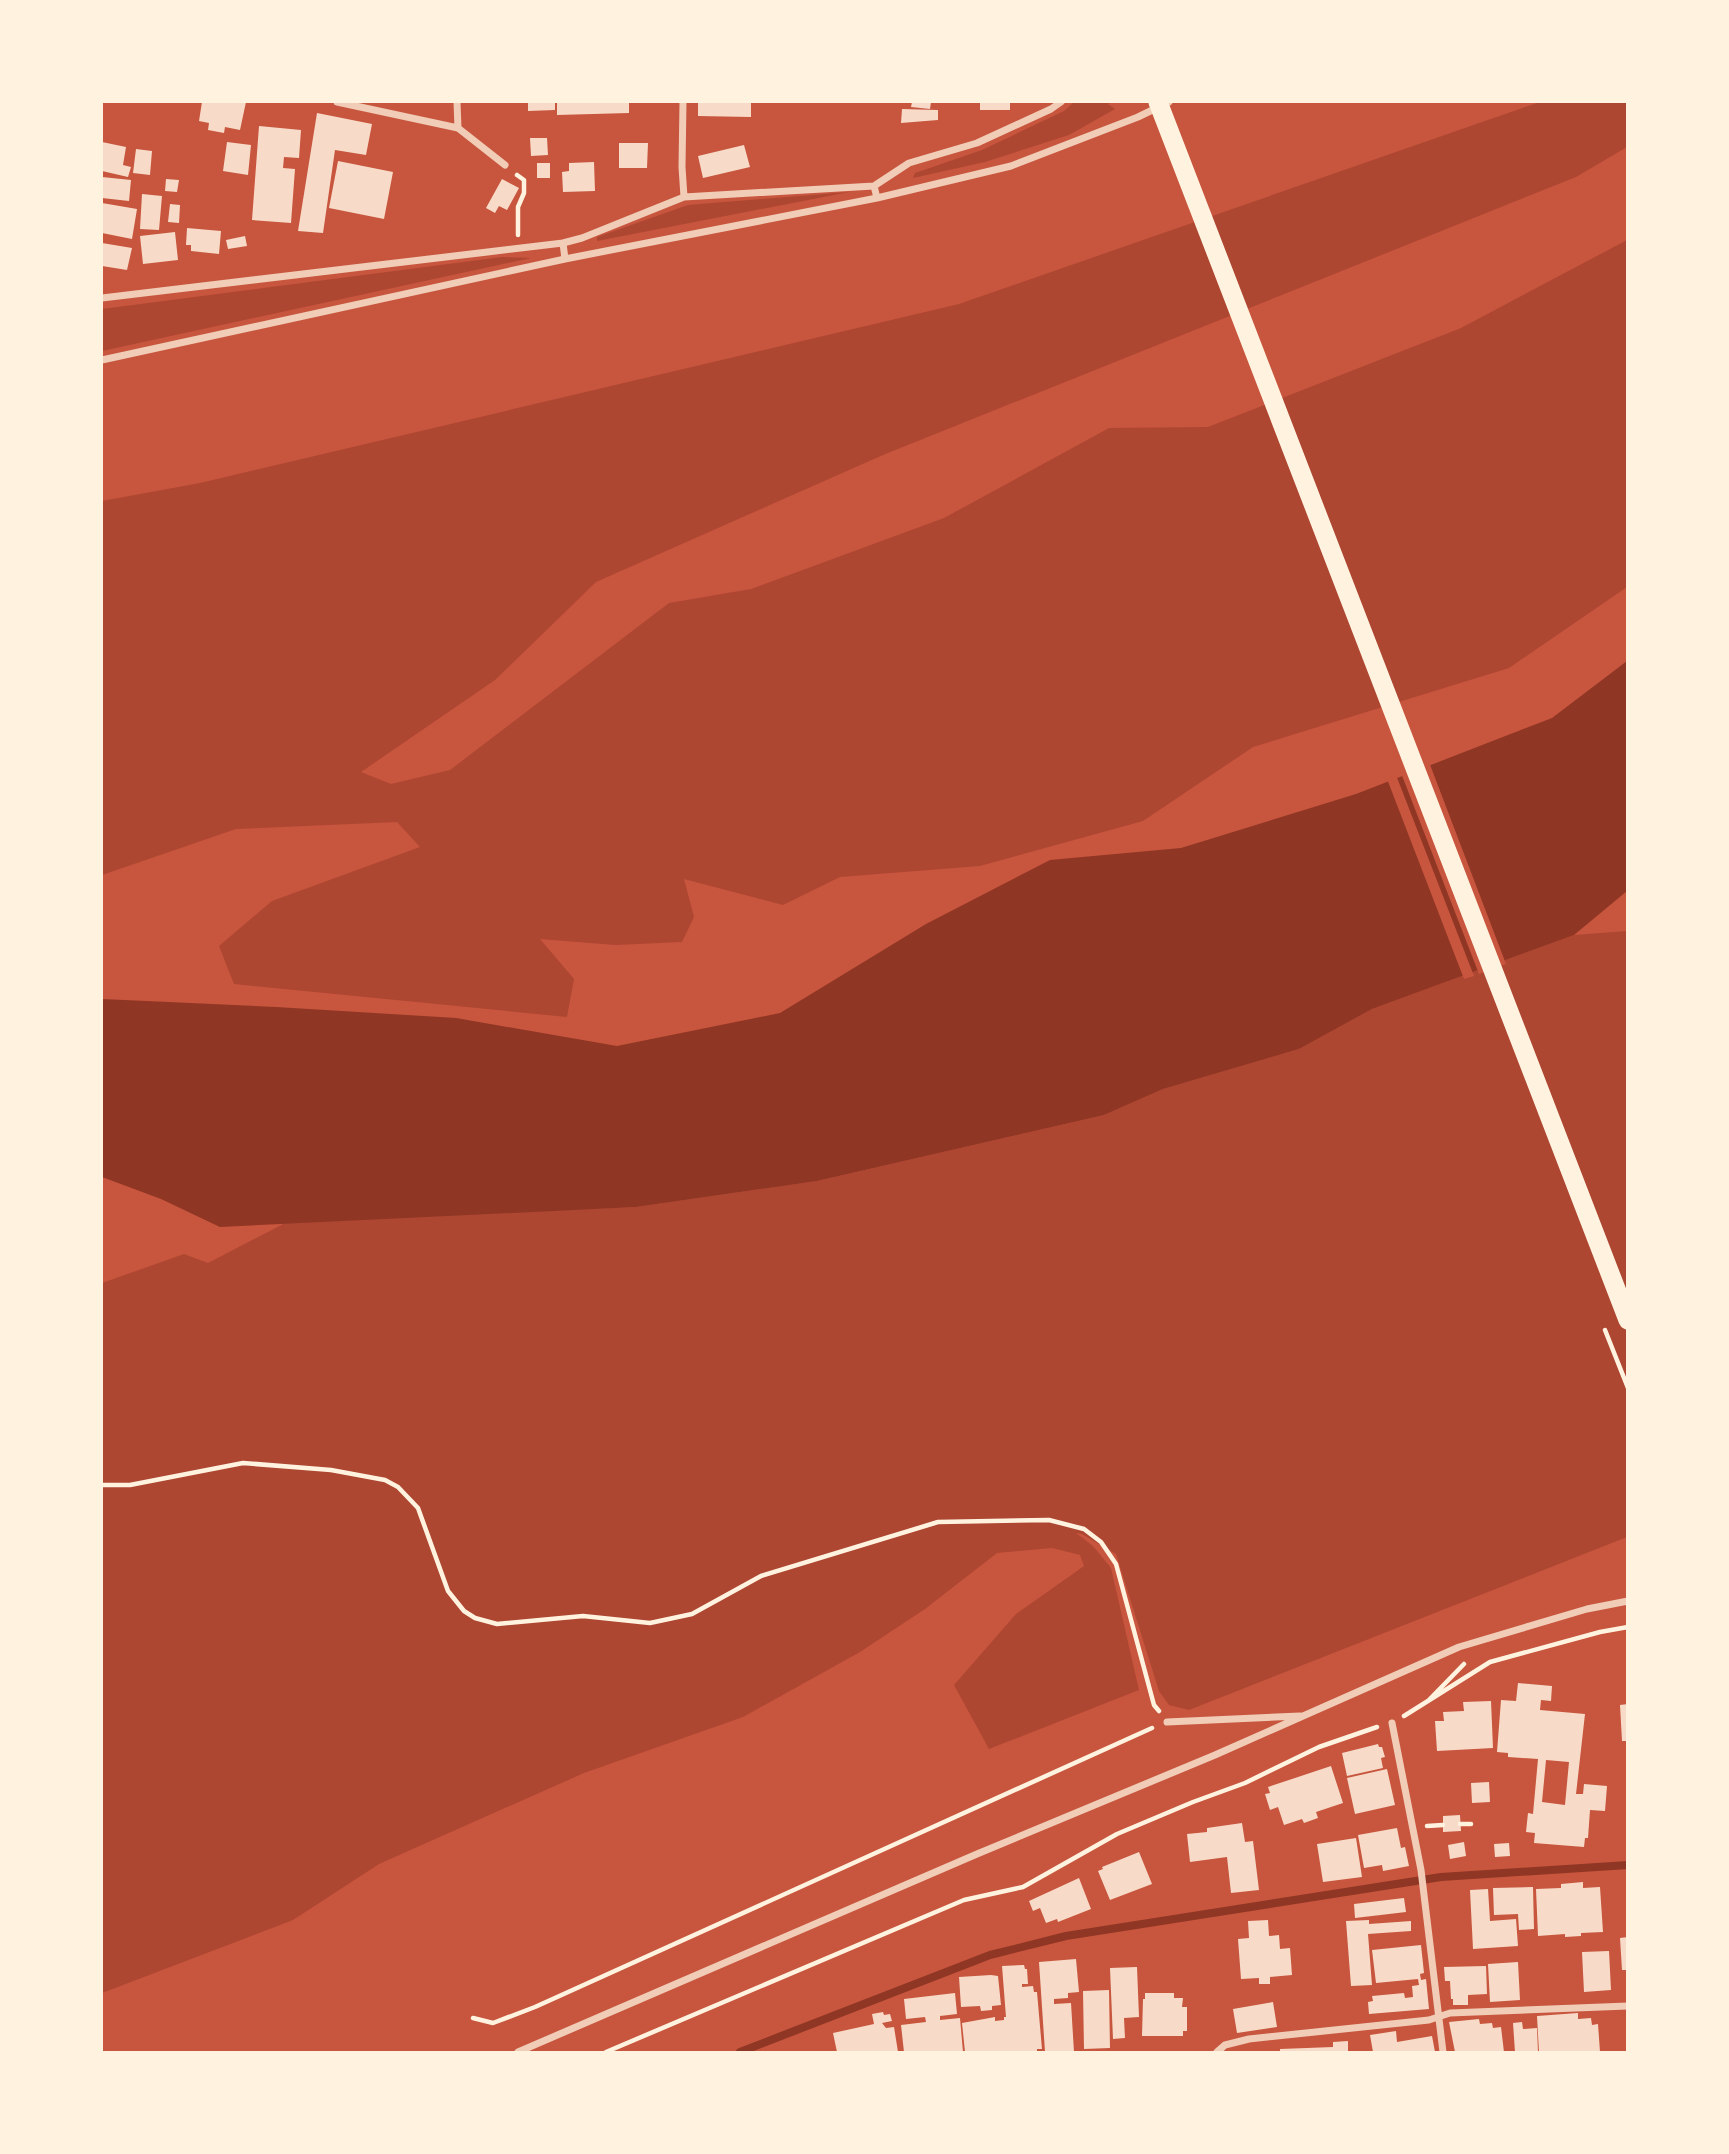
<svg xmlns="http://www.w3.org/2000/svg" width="1729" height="2154" font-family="'Fira Sans Condensed',sans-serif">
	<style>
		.green { fill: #ae4732 }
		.water { fill: #8f3625 }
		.pier { fill: #c8553d }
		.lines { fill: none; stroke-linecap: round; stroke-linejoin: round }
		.stream { stroke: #8f3625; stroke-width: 8 }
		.building { fill: #f7dbc8; fill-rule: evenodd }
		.path { stroke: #fff3e0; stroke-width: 4.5 }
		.minor { stroke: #f1ccb7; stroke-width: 7 }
		.trunk { stroke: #fff3e0; stroke-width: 19 }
	</style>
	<rect width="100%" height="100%" fill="#c8553d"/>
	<path class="green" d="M1074,102H1111L1108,104L1115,109L1069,135L985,162L913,178L915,173L982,150L1064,111Z
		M1540,102H1627V147L1576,177L883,455L596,582L495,680L361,772L391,784L450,770L669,603L751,589L944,518L1109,428L1208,427L1461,328L1627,240V587L1509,668L1253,747L1143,821L980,866L840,877L783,905L684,879L694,917L682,942L615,945L540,939L574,979L567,1017L234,984L219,946L272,901L420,847L397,822L236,829L102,875V501L200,483L959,304Z
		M849,192L597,241V237L688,205Z
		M502,257L531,258L102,351V309Z
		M1627,931V1537L1189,1710L1169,1705L1159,1691L1116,1554L1082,1534L1076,1533L1093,1546L1111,1568L1139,1690L989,1749L954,1685L1016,1614L1084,1566L1080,1555L1052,1548L997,1553L925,1609L860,1652L743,1717L584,1773L379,1864L293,1920L102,1993V1283L184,1254L208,1263L287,1222L636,1207L817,1181L1104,1115L1163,1089L1299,1049L1372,1009L1574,935Z"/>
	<path class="water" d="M1627,661V891L1574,935L1372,1009L1299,1049L1163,1089L1104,1115L817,1181L636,1207L220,1227L161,1199L102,1177V999L276,1007L456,1018L617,1046L780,1013L926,924L1050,860L1181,848L1356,794L1552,718Z"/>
	<path class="pier" d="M1429,762L1506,964L1479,974L1401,773Z
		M1396,775L1474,976L1464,979L1387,779Z"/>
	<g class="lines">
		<path class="stream" d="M740,2052L990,1955L1066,1936L1441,1877L1628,1865"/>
	</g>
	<path class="building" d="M202,102H246L240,130L225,127L224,133L208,130L209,123L199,121Z
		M528,102H555V110L528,111Z
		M557,102H629V113L557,115Z
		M698,102H751V117L698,116Z
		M912,102H931L930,109L911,107Z
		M980,102H1010V110H980Z
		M902,109L938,110V120L901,123Z
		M317,113L372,124L366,155L335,150L323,233L298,231Z
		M259,126L301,130L299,158L284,157L283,168L295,169L291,223L252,220Z
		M530,138H547L548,155L531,156Z
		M102,142L126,147L123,165L131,167L128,177L102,171Z
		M227,142L251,145L248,175L223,171Z
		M619,143H648L647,168H619Z
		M744,145L750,167L703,178L698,156Z
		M136,149L152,151L150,175L133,173Z
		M338,161L393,172L384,219L329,208Z
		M594,162L595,191L563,192L562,172L569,171V163Z
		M537,163H550V178H537Z
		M102,177L131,180L129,201L102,198Z
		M166,179L179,180L177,192L165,191Z
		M502,179L519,188L507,210L499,206L495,213L486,208Z
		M142,194L162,196L159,230L140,229Z
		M102,203L137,209L132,239L102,233Z
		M170,204L180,205L179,223L168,222Z
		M187,228L221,231L219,254L191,251V245H186Z
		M175,232L178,260L143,264L140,236Z
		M245,236L247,246L228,249L226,240Z
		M102,243L132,248L127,270L102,266Z
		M1518,1683L1552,1686L1551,1701L1541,1700L1540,1710L1585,1714L1576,1794H1583L1584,1784L1607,1786L1605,1811L1590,1810L1588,1838H1585L1584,1847L1534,1843L1535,1833L1526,1832L1528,1813L1533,1814L1538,1759L1508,1757V1753L1497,1752L1501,1700L1516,1701ZM1546,1760L1569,1762L1565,1805L1542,1802Z
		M1491,1701L1493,1748L1437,1751L1435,1721H1444L1443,1712L1464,1711L1463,1702Z
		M1628,1704V1741H1622L1620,1705Z
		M1378,1744L1379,1747H1382L1385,1757L1381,1758L1383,1768L1347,1776L1342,1753Z
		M1331,1766L1343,1803L1316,1812L1318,1818L1304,1823L1302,1819L1284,1825L1278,1807L1270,1810L1265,1794L1270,1793L1268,1787Z
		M1387,1769L1395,1805L1355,1814L1347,1778Z
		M1489,1782L1490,1802L1472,1803L1471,1783Z
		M1460,1815L1461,1831L1443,1832V1816Z
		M1242,1823L1245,1842L1253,1841L1259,1890L1231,1893L1227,1857L1190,1862L1187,1834L1207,1832V1828Z
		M1397,1828L1401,1848L1405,1847L1409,1866L1383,1871L1382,1865L1364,1868L1358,1835Z
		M1356,1838L1362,1877L1323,1882L1317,1844Z
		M1464,1842L1466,1856L1450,1859L1448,1845Z
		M1509,1843L1510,1856L1495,1857L1494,1844Z
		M1139,1852L1152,1884L1110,1900L1098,1871L1103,1869L1102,1867Z
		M1079,1878L1091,1909L1058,1922L1057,1919L1046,1923L1040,1908L1033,1911L1029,1901Z
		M1583,1882V1888L1600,1887L1603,1932L1581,1933V1936L1565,1937V1934L1538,1936L1536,1889L1561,1888V1884Z
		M1533,1887L1534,1929L1519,1930L1518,1914L1494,1915L1493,1888Z
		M1488,1889L1490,1921L1516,1919L1518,1946L1473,1949L1470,1890Z
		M1404,1898L1406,1912L1355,1918L1354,1904Z
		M1268,1920L1269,1936L1279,1935L1280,1949L1290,1948L1292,1975L1270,1977V1984H1259V1978L1241,1979L1238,1939L1249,1938L1248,1921Z
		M1369,1920V1924L1411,1921V1931L1368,1934L1372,1985L1351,1986L1346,1921Z
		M1628,1937V1970H1622L1620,1938Z
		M1421,1945L1424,1973L1420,1974L1421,1980L1426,1979L1429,2009L1369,2014L1368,2002L1373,2001L1372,1996L1404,1993L1405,1998L1413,1997L1412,1986L1419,1985L1418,1979L1376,1983L1372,1950Z
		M1609,1951L1611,1990L1584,1992L1582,1952Z
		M1076,1959L1079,1992L1068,1993V1998L1054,1999V2004L1071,2003L1074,2052H1045L1039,1962Z
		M1518,1962L1520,2000L1490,2002L1488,1964Z
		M1024,1965L1025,1969H1027L1028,1984H1022V1987L1033,1986L1034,1992H1037L1042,2049H1037V2052H965L962,2023L995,2017V2021L1004,2020V2017H1006L1002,1966Z
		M1486,1966L1487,1994L1468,1995V2005H1453V1999H1451L1450,1981H1445L1444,1967Z
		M1137,1967L1139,2017L1124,2018L1125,2038L1113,2039L1110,1968Z
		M991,1975L998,1976L1001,2005L992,2006V2010L981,2011L980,2006L961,2007L959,1977Z
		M1109,1990L1110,2048L1084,2049L1083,1991Z
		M955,1993L957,2014L940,2016V2020L960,2018L963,2052H904L901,2025L926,2022L925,2017L906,2019L904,1999Z
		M1145,1993H1174V1998H1183L1182,2007H1187V2031H1183V2036H1142L1143,1999H1145Z
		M1273,2002L1277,2027L1237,2033L1233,2009Z
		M883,2012L884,2015L890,2014L892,2021L882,2023L886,2028L894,2027L898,2052H837L833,2033L874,2024L872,2014Z
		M1578,2013V2019L1591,2018L1592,2025L1598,2024L1600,2052H1539L1537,2016Z
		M1479,2019L1480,2024L1492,2023L1493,2028L1501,2027L1504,2052H1455L1449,2022Z
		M1522,2022L1523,2029L1537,2028L1538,2052H1515L1513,2023Z
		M1396,2031L1397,2042L1432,2036L1435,2052H1373L1370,2035Z
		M1348,2041V2052H1280V2049L1333,2047V2042Z"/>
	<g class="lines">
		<path class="path" d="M517,175L524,180V193L518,207V235
			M1605,1330L1628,1388
			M102,1485H130L243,1463L331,1470L385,1480L398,1487L418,1508L448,1591L464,1611L475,1618L497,1624L583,1616L650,1623L692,1614L761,1576L938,1522L1049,1520L1084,1529L1101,1542L1116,1564L1154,1705L1159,1711
			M1428,1701L1464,1664
			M1404,1716L1490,1662L1600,1632L1628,1627
			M1460,1824H1471
			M1427,1826L1443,1825
			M473,2018L493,2023L535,2007L1152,1728
			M606,2052L964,1900L1023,1887L1117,1834L1193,1802L1245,1783L1319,1747L1377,1727"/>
		<path class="minor" d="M337,102L458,128L505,165
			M457,102L458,128
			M683,102L682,167L684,197
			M877,198L874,186L909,163L977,143L1051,109L1061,102
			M563,243L582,238L684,197L874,186
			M102,298L563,243L565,259
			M102,360L565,259L877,198L1011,166L1138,117L1169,102
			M1167,1722L1300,1716
			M1392,1723L1421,1870L1443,2052
			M518,2052L977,1854L1215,1755L1459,1647L1587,1609L1628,1601
			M1217,2052L1225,2045L1249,2039L1429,2020L1450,2013L1628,2006"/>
		<path class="trunk" d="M1158,102L1628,1320"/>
	</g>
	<rect width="1729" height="2154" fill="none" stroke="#fff3e0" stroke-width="206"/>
</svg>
